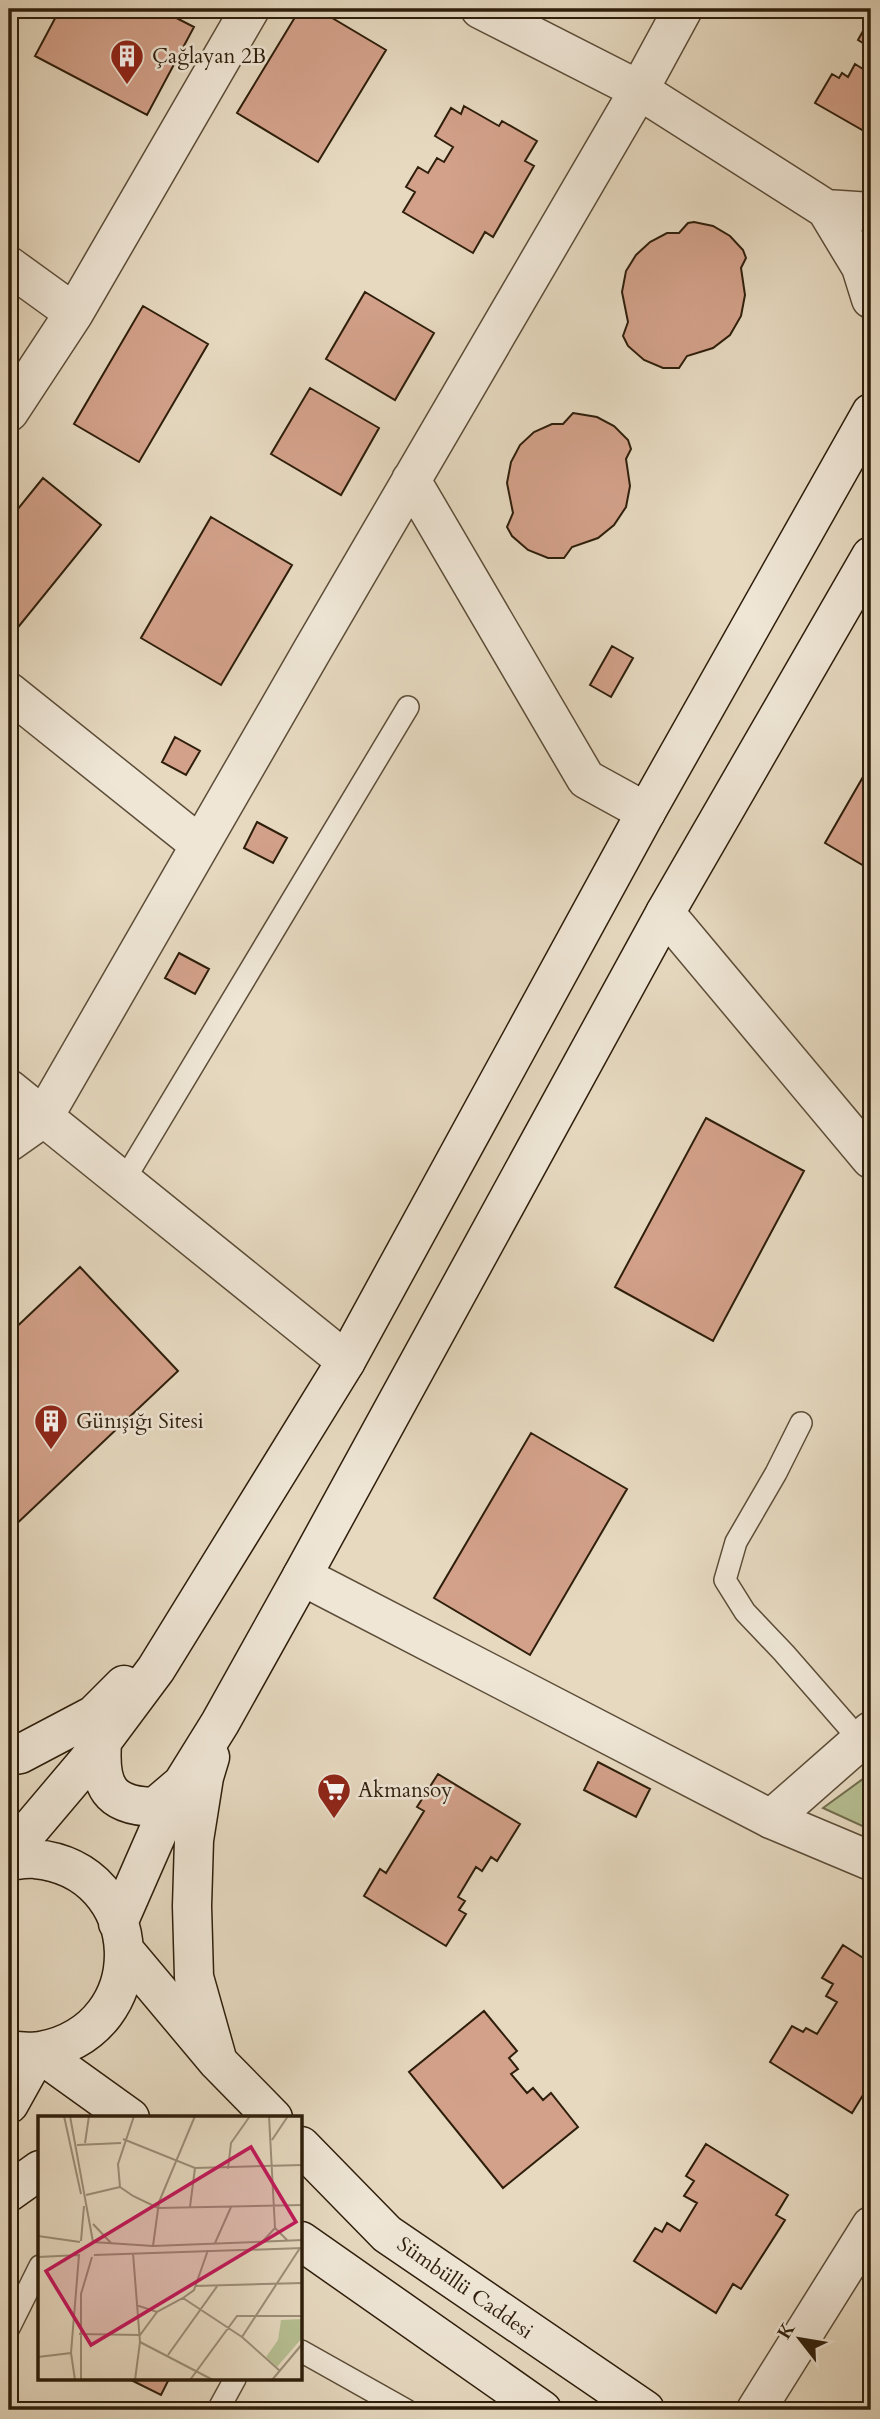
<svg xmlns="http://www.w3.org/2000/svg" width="880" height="2419" font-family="Cardo,serif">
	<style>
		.green { fill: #b6bf92; stroke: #726e4e; stroke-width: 2 }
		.building { fill: #d3a18a; stroke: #2e1e0b; stroke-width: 2 }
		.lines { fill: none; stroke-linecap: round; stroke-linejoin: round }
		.service-casing { stroke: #5c4d38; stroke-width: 24 }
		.minor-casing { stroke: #5c4d38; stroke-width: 41 }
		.tertiary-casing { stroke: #5c4d38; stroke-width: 41 }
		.secondary-casing { stroke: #2e1e0b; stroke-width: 41 }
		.service { stroke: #efe6d6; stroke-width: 21 }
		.minor { stroke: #efe6d6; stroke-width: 38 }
		.tertiary { stroke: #efe6d6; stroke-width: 38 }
		.secondary { stroke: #efe6d6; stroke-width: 38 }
		.labels { text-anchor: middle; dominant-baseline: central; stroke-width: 5; stroke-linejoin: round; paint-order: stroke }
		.poi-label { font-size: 21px; fill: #2e1e0b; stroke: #efe6d6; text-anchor: start }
		.street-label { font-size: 21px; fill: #2e1e0b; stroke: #efe6d6 }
		.inset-road { fill: none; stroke: #9c8e78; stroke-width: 2 }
		.view { fill: #c2185b; fill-opacity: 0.15; stroke: #c2185b; stroke-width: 3.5 }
		.inset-edge { fill: none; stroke: #2e1e0b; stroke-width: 3.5 }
	</style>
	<rect width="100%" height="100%" fill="#e6d9c0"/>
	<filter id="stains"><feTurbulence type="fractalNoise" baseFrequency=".00286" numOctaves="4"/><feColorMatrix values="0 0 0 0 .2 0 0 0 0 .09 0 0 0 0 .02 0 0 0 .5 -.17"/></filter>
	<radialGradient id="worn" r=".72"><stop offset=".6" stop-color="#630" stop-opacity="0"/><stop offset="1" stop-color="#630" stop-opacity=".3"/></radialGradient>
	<path class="green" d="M871,1773V1830L823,1808Z"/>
	<path class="building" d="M60,9H159L194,27L147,115L35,56Z
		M300,9H317L386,50L318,162L237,113Z
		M871,17V48L858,40Z
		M855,64L871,74V135L815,103L832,74L839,78L842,73L848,77Z
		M464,106L499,126L502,121L537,141L525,161L534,166L493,237L485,232L473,253L403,212L415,192L406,187L418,167L428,173L437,158L444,162L453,147L435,136L451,108L461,114Z
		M694,222L713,226L730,236L743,250L746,258L741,268L745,295L741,316L730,335L713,348L687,356L679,368H663L644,360L628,346L623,336L628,322L622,292L626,271L636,255L650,242L667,233H679L688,223Z
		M365,292L434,333L395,400L326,359Z
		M143,306L208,344L139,462L74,424Z
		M310,388L379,428L341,495L271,454Z
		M573,413L597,417L614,426L628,440L631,449L626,459L630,486L626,507L614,525L598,538L572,547L564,558H548L528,550L512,536L507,527L513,513L507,483L511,462L520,445L534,432L552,424H563Z
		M43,478L101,525L15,631L9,626V520Z
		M211,517L292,565L221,685L141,638Z
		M612,646L633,658L611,697L590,685Z
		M175,737L200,751L186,775L162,762Z
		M871,763V870L825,843Z
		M257,822L287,838L273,863L244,848Z
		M179,953L209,969L195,994L165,978Z
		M706,1118L804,1171L713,1341L615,1287Z
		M80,1267L178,1371L9,1531V1334Z
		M531,1433L627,1489L530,1655L434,1598Z
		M598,1762L650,1789L636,1817L584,1790Z
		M438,1774L520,1824L497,1861L491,1857L482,1871L476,1867L458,1897L465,1901L459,1910L466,1914L446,1946L364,1896L380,1869L386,1873L424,1811L417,1807Z
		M843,1945L871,1963V2089L868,2087L852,2113L770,2062L792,2026L803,2032L806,2028L817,2034L837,2002L826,1996L833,1984L822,1978Z
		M484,2011L517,2051L509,2058L518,2069L511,2074L527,2093L533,2088L543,2100L551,2093L578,2127L503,2188L409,2072Z
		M706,2144L788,2195L776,2215L785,2220L741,2289L733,2284L716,2313L634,2261L655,2228L662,2232L667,2223L680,2231L697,2203L684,2196L694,2181L686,2176Z
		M129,2379H169L161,2395Z"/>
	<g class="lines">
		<g class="service-casing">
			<path id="service" d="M123,1182L408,707
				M801,1423L776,1473L736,1542L725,1580L745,1612L784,1653L860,1740
				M9,2328L40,2266
				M301,2351L406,2410
				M218,2410L235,2379"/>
		</g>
		<g class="minor-casing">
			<path id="minor" d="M480,9L639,90L826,209
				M871,212L826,209L861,267L871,299
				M9,266L74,313
				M9,412L74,313L250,9
				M411,480L586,779L646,812
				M9,692L200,845
				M665,913L871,1159
				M9,1089L346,1361
				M9,1142L43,1118L313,649L639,90L683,9
				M771,1819L871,1731
				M756,2410L871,2226"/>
		</g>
		<g class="tertiary-casing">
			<path id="tertiary" d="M302,1576L771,1819L871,1861"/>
		</g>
		<g class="secondary-casing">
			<path id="secondary" d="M102,1742C99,1786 108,1806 155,1807L182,1784
				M9,1756L20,1754L94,1715L124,1685
				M210,1757L204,1777L194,1840L192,1906L194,1977L218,2062
				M9,1854L86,1763L156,1669L346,1361L646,812L871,413
				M9,1861C17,1860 27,1858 35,1859C149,1870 156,2029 41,2051C31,2053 19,2051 9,2050
				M118,1923L171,1802L220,1723L302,1576L665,913L871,556
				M124,1950L218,2062L273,2118
				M9,2104L38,2052L130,2118
				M301,2146L387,2234L645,2410
				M9,2192L40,2170
				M301,2241L542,2410"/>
		</g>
		<use href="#service" class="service"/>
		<use href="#minor" class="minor"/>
		<use href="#tertiary" class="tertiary"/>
		<use href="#secondary" class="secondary"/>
	</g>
	<defs>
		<g id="building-pin" transform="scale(1.75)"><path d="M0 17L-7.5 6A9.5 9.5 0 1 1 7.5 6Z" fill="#8f2418" stroke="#efe6d6"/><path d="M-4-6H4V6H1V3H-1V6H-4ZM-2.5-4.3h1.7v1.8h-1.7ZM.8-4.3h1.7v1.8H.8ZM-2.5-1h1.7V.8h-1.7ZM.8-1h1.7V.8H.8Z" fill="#fff"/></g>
		<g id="supermarket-pin" transform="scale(1.75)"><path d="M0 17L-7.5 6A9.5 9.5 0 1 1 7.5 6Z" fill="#8f2418" stroke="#efe6d6"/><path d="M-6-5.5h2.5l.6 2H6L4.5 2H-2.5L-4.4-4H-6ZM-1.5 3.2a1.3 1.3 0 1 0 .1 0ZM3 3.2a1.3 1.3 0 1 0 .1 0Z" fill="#fff"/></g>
	</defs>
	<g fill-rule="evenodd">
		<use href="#building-pin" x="127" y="56"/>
		<use href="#building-pin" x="51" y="1421"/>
		<use href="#supermarket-pin" x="334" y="1790"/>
	</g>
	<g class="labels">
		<g class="poi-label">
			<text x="152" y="56">Çağlayan 2B</text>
			<text x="76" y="1421">Günışığı Sitesi</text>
			<text x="358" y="1790">Akmansoy</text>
		</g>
		<g class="street-label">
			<text transform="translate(465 2288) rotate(35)">Sümbüllü Caddesi</text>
		</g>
	</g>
	<g transform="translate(38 2116)">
		<rect width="264" height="264" fill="#e6d9c0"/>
		<path d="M264,203V222L239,251L228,241L240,224L243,204Z" fill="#b6bf92"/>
		<path class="inset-road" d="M26,0L43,78M32,0L55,126L115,130L265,124M96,0L80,48L82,71L95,80L120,92L265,89M231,0L237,112M85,23L157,52L265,49M234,24L250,0M47,27L51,0M39,29L83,27M190,53L193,27L212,0M48,79L82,71M152,91L157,52M55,108L73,127M0,120L42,126M43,125L46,90M225,125L237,112L249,124M177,127L193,91M115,130L121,86L157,0M95,137L102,226L175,264M56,139L265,132M0,141L41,139L33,237L37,264M157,170L265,167M145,182L204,221L242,255M98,189L119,196L145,182L156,174L170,134M41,218L102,219L119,196M204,221L262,132M130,239L180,169M0,241L33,237M43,264V178L54,141M97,264L102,226M152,264L199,200H265M234,264L265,227"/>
		<path class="view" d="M213,31L258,106L53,229L8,155Z"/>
		<rect width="264" height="264" class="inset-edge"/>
	</g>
	<rect width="880" height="2419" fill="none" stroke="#e6d9c0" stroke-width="35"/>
	<rect x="10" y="10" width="859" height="2398" fill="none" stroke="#2e1e0b" stroke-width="3.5"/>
	<rect x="18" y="18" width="845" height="2384" fill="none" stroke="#2e1e0b" stroke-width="2"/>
	<g transform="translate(800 2339) rotate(301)" stroke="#efe6d6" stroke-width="5" paint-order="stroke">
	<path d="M0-5L12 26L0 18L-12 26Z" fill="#2e1e0b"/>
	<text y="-10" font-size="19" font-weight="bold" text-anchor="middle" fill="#2e1e0b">K</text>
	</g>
	<rect width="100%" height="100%" filter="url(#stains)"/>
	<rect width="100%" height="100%" fill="url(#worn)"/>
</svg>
